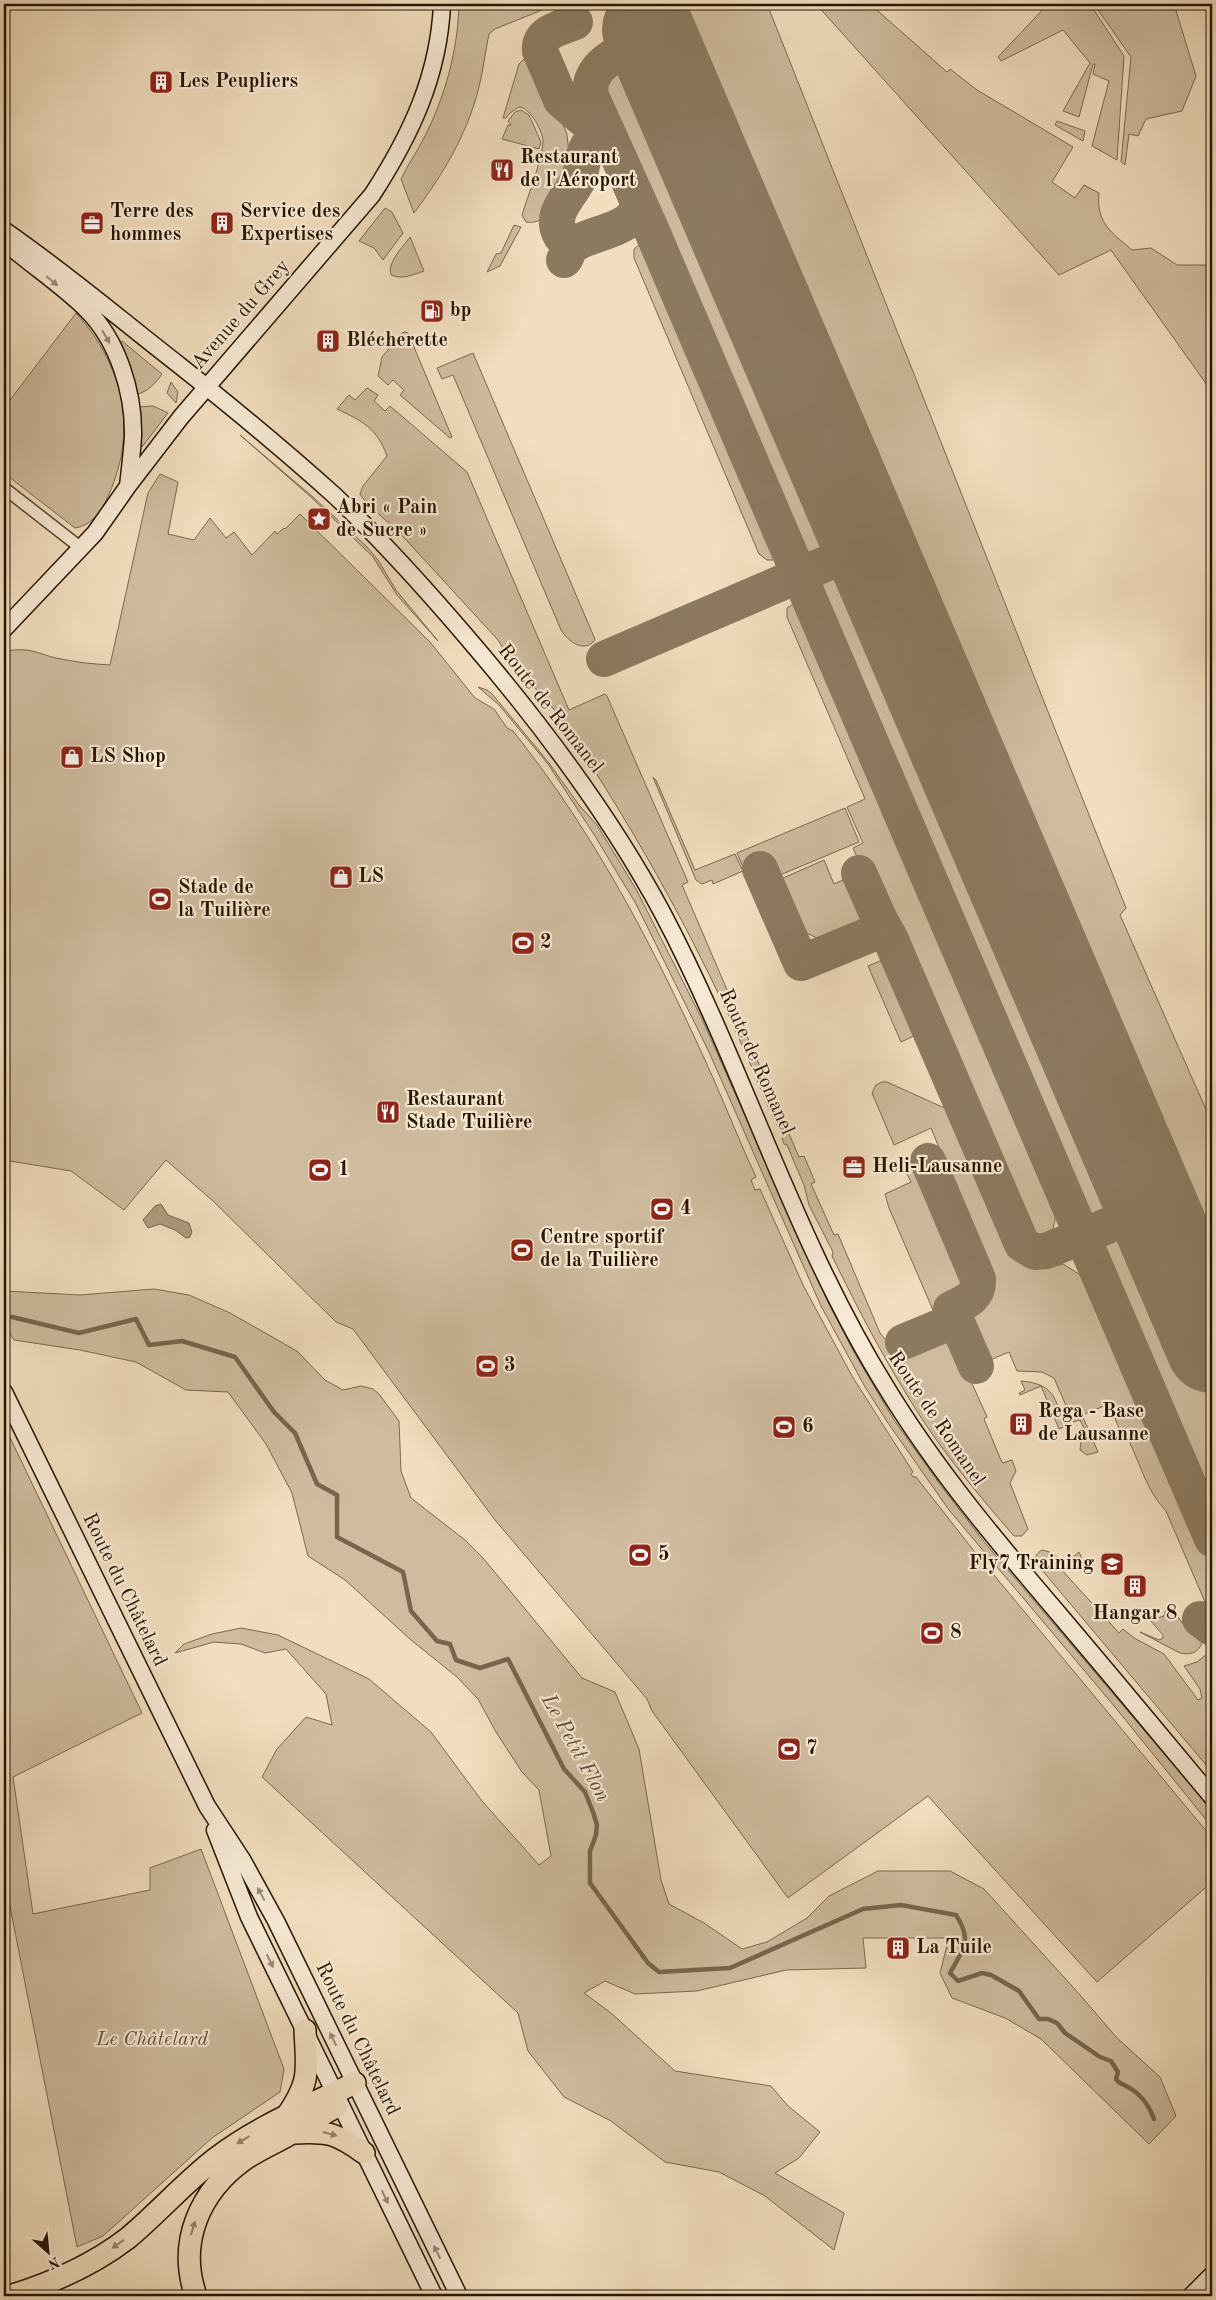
<svg xmlns="http://www.w3.org/2000/svg" width="1216" height="2300" font-family="'Old Standard TT',serif">
	<style>
		.green { fill: #cfbc9f; stroke: #7a6850 }
		.water { fill: #ad9a7e; stroke: #77654c }
		.lines { fill: none; stroke-linecap: round; stroke-linejoin: round }
		.stream { stroke: #77654c; stroke-width: 4.5 }
		.taxiway { stroke: #8c7a60; stroke-width: 36 }
		.runway { stroke: #8c7a60; stroke-width: 92 }
		.street-casing { stroke: #594730; stroke-width: 14 }
		.secondary-casing { stroke: #261500; stroke-width: 19 }
		.highway-casing { stroke: #261500; stroke-width: 24 }
		.street { stroke: #f7ead5; stroke-width: 11 }
		.secondary { stroke: #f7ead5; stroke-width: 16 }
		.highway { stroke: #f2debf; stroke-width: 21 }
		.oneway { fill: #998a75 }
		.oneway2 { fill: #968469 }
		.labels { text-anchor: middle; dominant-baseline: central; stroke-width: 4.5; stroke-linejoin: round; paint-order: stroke }
		.poi-label { font-size: 20px; font-weight: bold; fill: #261500; stroke: #f7ead5; text-anchor: start }
		.street-label { font-size: 20px; fill: #261500; stroke: #f7ead5 }
		.park-label { font-size: 20px; font-style: italic; fill: #614f38; stroke: #f7ead5 }
		.water-label { font-size: 21px; font-style: italic; fill: #5c4a32; stroke: #f7ead5 }
	</style>
	<rect width="100%" height="100%" fill="#f2debf"/>
	<filter id="stains"><feTurbulence type="fractalNoise" baseFrequency=".004" numOctaves="4"/><feColorMatrix values="0 0 0 0 .2 0 0 0 0 .09 0 0 0 0 .02 0 0 0 .5 -.17"/></filter>
	<radialGradient id="worn" r=".72"><stop offset=".6" stop-color="#630" stop-opacity="0"/><stop offset="1" stop-color="#630" stop-opacity=".3"/></radialGradient>
	<path class="green" d="M459,4H557L495,29L489,34C485,53 483,72 478,91C466,136 442,176 414,213L401,179C408,164 417,152 424,138C445,97 458,50 459,4Z
		M664,4H767L1126,908L1120,915L1212,1123V1284Z
		M816,4H870L947,72L950,69L977,90L1073,147L1052,182L1075,198L1084,185L1099,193C1096,223 1111,232 1132,250L1151,248L1177,265H1208L1212,269V392L1111,250L1059,275Z
		M1048,4H1090L1124,56L1117,160L1092,146L1109,81L1093,74L1095,64H1093L1079,117L1063,111L1090,63L1063,30L1001,61L998,57Z
		M1094,4H1174L1196,76L1182,111L1146,119L1138,136L1129,134L1125,165L1121,162L1131,57Z
		M534,56L567,134L571,174L543,218C537,222 533,223 526,222L522,215C528,195 541,163 543,143C544,133 530,107 519,107L510,113L506,118H503L519,64L523,60Z
		M622,66L635,69L644,80L836,525C843,554 810,568 794,543L603,97C599,82 606,70 622,66Z
		M521,110L529,115L541,142L539,149L502,139L508,125H511L508,121L515,112Z
		M1057,121L1085,131L1083,141L1055,125Z
		M604,162L608,163L621,196V207L603,165Z
		M385,208L392,212L403,233L383,260L374,248L359,241Z
		M514,225L521,227L500,266L487,272L496,254L501,253Z
		M410,237L424,271C412,275 403,280 391,275C387,262 403,247 410,237Z
		M639,245L648,246L652,250L778,546V555L773,560H767L759,554L634,258V249Z
		M76,313C123,365 138,429 109,494C102,510 93,525 75,528L4,473V408Z
		M405,332L408,333L452,437L450,438L400,395L404,390L393,380L388,385L378,376L382,357L402,333Z
		M122,341L162,374C156,383 148,391 138,394L130,365L119,343Z
		M473,353L594,637L595,640C584,654 568,641 561,630L453,375L442,379L437,368Z
		M171,382L178,392L176,403L167,393Z
		M367,388L378,395L374,401L385,411L390,406L467,472L569,710L605,694L607,696L688,882L682,885L799,1157L804,1156L815,1182L811,1184L834,1235L838,1234L880,1333C908,1371 936,1315 958,1335C965,1342 969,1358 973,1367L966,1370L987,1417L984,1419L1000,1458L1003,1463L1012,1460L1016,1471L1010,1483L1028,1529L1022,1536H1014C982,1499 949,1460 922,1419C887,1365 860,1313 832,1256L833,1252L809,1205L804,1185L787,1145L784,1144L782,1139L783,1136L772,1116V1113L769,1109C722,992 664,880 596,773C582,751 568,727 552,707C533,685 512,665 498,640L397,530L367,504L360,494L363,486L387,456C377,428 362,421 337,409L349,395L355,400Z
		M153,406L168,413L142,447L139,407Z
		M240,435L313,497L367,547L378,560L396,590L438,641L397,595L373,557L312,498Z
		M160,474L178,482L168,534L194,540L210,518L226,538L234,532L252,555L275,531L277,534L284,528L285,529L300,514L430,642L475,698L494,709L507,728L513,731C597,836 659,957 714,1080C728,1112 741,1145 756,1177L751,1180L755,1190L760,1189L804,1287L852,1376L913,1472L911,1474L913,1477H916L974,1551L1212,1838V1882L1097,1982L928,1796L788,1898L652,1711L647,1699L495,1520L353,1329L336,1322L213,1201L166,1160L124,1210L71,1171L4,1160V655L7,651C31,647 35,653 56,658C74,662 92,664 110,665L148,493Z
		M837,570L851,573L860,583L1118,1186C1125,1215 1092,1228 1077,1203L819,601C815,585 822,574 837,570Z
		M795,603L801,604L805,609L1057,1197C1055,1214 1058,1247 1031,1237L892,912L883,915L853,848L863,843L847,807L865,799L787,617V608Z
		M478,687L487,690L493,695L549,763L579,805L597,825L636,889L702,1019L828,1302L855,1354L894,1420L939,1483L985,1543L1206,1803L1212,1827L1115,1707L949,1510L888,1423L865,1387L821,1306L709,1052L636,904L595,836L548,764L499,705Z
		M653,777L656,780L695,870L735,854L743,871L713,884L712,880L702,884L696,880Z
		M845,808L859,842L780,875L774,862L746,874L737,853Z
		M824,860L834,884L854,875L873,919L824,941L804,932L781,879Z
		M885,959L888,961L919,1031L916,1035L901,1042L868,966Z
		M882,1082H887L951,1111L1010,1249C1024,1266 1042,1270 1063,1264L1093,1283L1212,1559V1609L1205,1602L1166,1511C1147,1492 1140,1463 1128,1439L1124,1440L1109,1404L1082,1415L1098,1452L1087,1455L1080,1450L1081,1441L1078,1432L1084,1428L1080,1420L1073,1422L1054,1378L1042,1372L1017,1371L1009,1352L981,1364L958,1311C970,1302 984,1299 983,1281L933,1159L942,1155L931,1128L894,1145L872,1093L876,1085Z
		M920,1167L927,1171L929,1175L972,1281L970,1292L965,1295L933,1310L889,1208L885,1194L911,1182L906,1172Z
		M1122,1232L1136,1235L1145,1246L1212,1405V1520L1102,1264C1098,1247 1106,1236 1122,1232Z
		M154,1289L189,1295L230,1313L297,1351L325,1380L343,1390L361,1386L373,1389L379,1394L399,1421L401,1471L411,1498L465,1540L483,1558L582,1678L615,1692L639,1749L661,1880L669,1904L704,1923L742,1949L767,1942L807,1918L829,1896L878,1871H950L984,1889L1081,1996L1117,2038L1160,2077L1176,2116L1149,2144L1041,2039L1005,2018L952,1998L940,1973L949,1938H863L866,1968L786,1970L697,1991L635,1994L605,1981L584,1993L611,2013L675,2071L771,2086L788,2106L820,2132L799,2158L775,2173L844,2213L834,2250L765,2196L719,2172L665,2162L611,2121L564,2097L528,2051L518,2013L262,1777L277,1749L306,1717L332,1725L326,1694L286,1649L265,1653L241,1644L214,1642L175,1653L184,1644L212,1634L241,1628L278,1635L369,1679L431,1732L482,1801L539,1865L551,1856L539,1790L522,1772L496,1732L478,1699L457,1677L411,1640L345,1580L308,1556L292,1493L266,1444L228,1392L186,1390L136,1362L80,1350L14,1340L4,1324V1291L80,1295Z
		M1021,1381C1055,1384 1054,1398 1066,1426L1059,1429L1041,1386L1020,1395L1019,1393L1025,1390Z
		M4,1425L142,1713L13,1777L33,1914L150,1890V1868L201,1849L284,2069L280,2092L212,2138L103,2236L77,2247L4,1876Z
		M1042,1550L1053,1553L1064,1564L1060,1568L1119,1633L1123,1629L1134,1638L1164,1654L1198,1700L1202,1698L1200,1689L1184,1666L1197,1662L1206,1655H1212V1772L1036,1563C1033,1558 1038,1552 1042,1550Z
		M1079,1552L1087,1571L1084,1574L1071,1559Z
		M1171,1607L1183,1624L1204,1637C1201,1650 1194,1656 1180,1653L1140,1632L1159,1640L1163,1638V1635L1150,1620L1164,1616L1166,1609Z"/>
	<path class="water" d="M161,1204L168,1215L189,1223L192,1232L190,1237L186,1238L175,1230L160,1224L148,1228L143,1220L155,1206Z"/>
	<g class="lines">
		<path class="stream" d="M12,1317L79,1333L136,1319L149,1345L182,1341L235,1357L274,1412L295,1433L317,1484L337,1495V1537L403,1572L411,1611L437,1641L450,1644L456,1660L480,1668L508,1659L564,1769L585,1792L593,1812L597,1825L596,1835L590,1851V1883L648,1963L659,1972L730,1968L863,1909L901,1905L956,1915C973,1941 963,1949 950,1973L958,1981L982,1973L991,1975L1019,1991L1039,2019H1048L1057,2023L1065,2033L1100,2057L1111,2061L1118,2072L1116,2079C1119,2084 1121,2083 1126,2086C1140,2093 1148,2103 1154,2119"/>
		<path class="taxiway" d="M575,22C561,28 538,32 540,51L561,100L605,138
			M666,70C660,63 655,53 646,51C621,44 585,69 591,96L651,229L1212,1539
			M577,243C570,244 565,242 561,236C548,214 569,198 578,180C585,166 580,131 609,141L612,146
			M564,260C568,256 567,251 571,247C588,231 641,232 637,200
			M829,562C853,548 857,527 850,502
			M604,659L837,559C860,555 874,565 886,583
			M760,869L801,963L874,933L885,934L890,938
			M859,873L878,916L890,938L1022,1244L1035,1252L1046,1251L1122,1220C1144,1218 1156,1226 1168,1244
			M928,1161L978,1279C979,1297 966,1302 951,1309L956,1320
			M1122,1220C1140,1205 1142,1191 1136,1169
			M903,1342L956,1320L976,1366
			M1200,1619L1212,1628"/>
		<path class="runway" d="M648,29L1212,1347"/>
		<g class="street-casing">
			<path id="street" d="M4,488L81,548"/>
		</g>
		<g class="secondary-casing">
			<path id="secondary" d="M4,230C65,272 121,320 179,365C232,407 284,450 334,495C381,539 423,586 465,635C539,721 609,813 663,914C744,1068 794,1239 886,1387C937,1471 1000,1545 1063,1619C1113,1678 1163,1738 1212,1797
				M13,249C37,269 65,288 87,310C118,341 134,393 133,436C132,453 130,469 128,486
				M4,629L95,533L128,486L181,417L372,195C411,135 439,75 442,4
				M4,1392L207,1806L243,1861L276,1921L459,2296
				M215,1830L249,1917L434,2296
				M1191,2296L1212,2275"/>
		</g>
		<g class="highway-casing">
			<path id="highway" d="M286,2117C311,2081 307,2072 305,2030
				M294,2133C328,2131 336,2133 364,2153
				M10,2296C52,2283 93,2265 128,2238C158,2213 184,2183 215,2159C256,2127 308,2106 355,2083
				M196,2296C177,2242 200,2191 245,2159C260,2149 277,2142 292,2133C307,2124 321,2115 336,2107"/>
		</g>
		<use href="#street" class="street"/>
		<use href="#secondary" class="secondary"/>
		<use href="#highway" class="highway"/>
	</g>
	<defs><path id="oneway-solid" d="M-6-.8H1V-3.2L6.5 0L1 3.2V.8H-6Z" transform="scale(1.25)"/></defs>
	<g class="oneway">
		<use href="#oneway-solid" transform="translate(52 281) rotate(40)"/>
		<use href="#oneway-solid" transform="translate(106 337) rotate(60)"/>
		<use href="#oneway-solid" transform="translate(261 1894) rotate(-118)"/>
		<use href="#oneway-solid" transform="translate(270 1961) rotate(64)"/>
		<use href="#oneway-solid" transform="translate(333 2039) rotate(-116)"/>
		<use href="#oneway-solid" transform="translate(385 2197) rotate(64)"/>
		<use href="#oneway-solid" transform="translate(437 2252) rotate(-116)"/>
	</g>
	<g class="oneway2">
		<use href="#oneway-solid" transform="translate(330 2134) rotate(15)"/>
		<use href="#oneway-solid" transform="translate(243 2140) rotate(149)"/>
		<use href="#oneway-solid" transform="translate(193 2228) rotate(-74)"/>
		<use href="#oneway-solid" transform="translate(118 2244) rotate(144)"/>
	</g>
	<defs>
		<g id="building-square" transform="scale(1.25)"><rect x="-9" y="-9" width="18" height="18" rx="4" fill="#8f2418" stroke="#f7ead5"/><path d="M-4-6H4V6H1V3H-1V6H-4ZM-2.5-4.3h1.7v1.8h-1.7ZM.8-4.3h1.7v1.8H.8ZM-2.5-1h1.7V.8h-1.7ZM.8-1h1.7V.8H.8Z" fill="#fff"/></g>
		<g id="restaurant-square" transform="scale(1.25)"><rect x="-9" y="-9" width="18" height="18" rx="4" fill="#8f2418" stroke="#f7ead5"/><path d="M-5-6h1v4h1v-4h1v4h1v-4h1v5L-1.5 .5V6h-2V.5L-5-1ZM5-6V6H3V1.5H1.5Q1.5-4 5-6Z" fill="#fff"/></g>
		<g id="office-square" transform="scale(1.25)"><rect x="-9" y="-9" width="18" height="18" rx="4" fill="#8f2418" stroke="#f7ead5"/><path d="M-6-3h4V-5.5h4V-3h4V5H-6ZM-1-4.5V-3h2v-1.5ZM-6 0V1H6V0Z" fill="#fff"/></g>
		<g id="fuel-square" transform="scale(1.25)"><rect x="-9" y="-9" width="18" height="18" rx="4" fill="#8f2418" stroke="#f7ead5"/><path d="M-5.5-6h7V0h2V4h1.3V-2.5L3-4.5l.8-.8L6-3V5H2.5V1h-1V6h-7ZM-4.2-4.7v3.2H.2V-4.7Z" fill="#fff"/></g>
		<g id="sight-square" transform="scale(1.25)"><rect x="-9" y="-9" width="18" height="18" rx="4" fill="#8f2418" stroke="#f7ead5"/><path d="M0-6L1.8-2.2L6-1.7L2.9 1.2L3.7 5.4L0 3.3L-3.7 5.4L-2.9 1.2L-6-1.7L-1.8-2.2Z" fill="#fff"/></g>
		<g id="shop-square" transform="scale(1.25)"><rect x="-9" y="-9" width="18" height="18" rx="4" fill="#8f2418" stroke="#f7ead5"/><path d="M-5-2.5h2.3a2.7 3.5 0 0 1 5.4 0H5L5.5 6h-11ZM-1.5-2.5h3a1.5 2.3 0 0 0-3 0Z" fill="#fff"/></g>
		<g id="stadium-square" transform="scale(1.25)"><rect x="-9" y="-9" width="18" height="18" rx="4" fill="#8f2418" stroke="#f7ead5"/><path d="M0-5a6.5 5 0 1 0 0 10a6.5 5 0 1 0 0-10ZM-3.5-1.8h7v3.6h-7Z" fill="#fff"/></g>
		<g id="school-square" transform="scale(1.25)"><rect x="-9" y="-9" width="18" height="18" rx="4" fill="#8f2418" stroke="#f7ead5"/><path d="M0-5L7-2L0 1L-7-2ZM-4 1L0 2.5L4 1V4Q0 6-4 4Z" fill="#fff"/></g>
	</defs>
	<g fill-rule="evenodd">
		<use href="#building-square" x="161" y="82"/>
		<use href="#restaurant-square" x="502" y="170"/>
		<use href="#office-square" x="92" y="223"/>
		<use href="#building-square" x="222" y="223"/>
		<use href="#fuel-square" x="432" y="311"/>
		<use href="#building-square" x="328" y="341"/>
		<use href="#sight-square" x="319" y="519"/>
		<use href="#shop-square" x="72" y="757"/>
		<use href="#shop-square" x="341" y="877"/>
		<use href="#stadium-square" x="160" y="899"/>
		<use href="#stadium-square" x="523" y="943"/>
		<use href="#restaurant-square" x="388" y="1112"/>
		<use href="#office-square" x="854" y="1167"/>
		<use href="#stadium-square" x="320" y="1170"/>
		<use href="#stadium-square" x="662" y="1209"/>
		<use href="#stadium-square" x="522" y="1250"/>
		<use href="#stadium-square" x="487" y="1366"/>
		<use href="#building-square" x="1021" y="1424"/>
		<use href="#stadium-square" x="784" y="1427"/>
		<use href="#stadium-square" x="640" y="1555"/>
		<use href="#school-square" x="1112" y="1564"/>
		<use href="#building-square" x="1135" y="1586"/>
		<use href="#stadium-square" x="932" y="1633"/>
		<use href="#stadium-square" x="789" y="1749"/>
		<use href="#building-square" x="898" y="1948"/>
	</g>
	<g class="labels">
		<g class="poi-label">
			<text x="178" y="82">Les Peupliers</text>
			<text x="520" y="158">Restaurant<tspan x="520" dy="23">de l'Aéroport</tspan></text>
			<text x="110" y="212">Terre des<tspan x="110" dy="23">hommes</tspan></text>
			<text x="240" y="212">Service des<tspan x="240" dy="23">Expertises</tspan></text>
			<text x="450" y="311">bp</text>
			<text x="346" y="341">Blécherette</text>
			<text x="336" y="508">Abri « Pain<tspan x="336" dy="23">de Sucre »</tspan></text>
			<text x="90" y="757">LS Shop</text>
			<text x="358" y="877">LS</text>
			<text x="178" y="888">Stade de<tspan x="178" dy="23">la Tuilière</tspan></text>
			<text x="540" y="943">2</text>
			<text x="406" y="1100">Restaurant<tspan x="406" dy="23">Stade Tuilière</tspan></text>
			<text x="872" y="1167">Heli-Lausanne</text>
			<text x="338" y="1170">1</text>
			<text x="680" y="1209">4</text>
			<text x="540" y="1238">Centre sportif<tspan x="540" dy="23">de la Tuilière</tspan></text>
			<text x="504" y="1366">3</text>
			<text x="1038" y="1412">Rega - Base<tspan x="1038" dy="23">de Lausanne</tspan></text>
			<text x="802" y="1427">6</text>
			<text x="658" y="1555">5</text>
			<text x="1094" y="1564" text-anchor="end">Fly7 Training</text>
			<text x="1135" y="1614" text-anchor="middle">Hangar 8</text>
			<text x="950" y="1633">8</text>
			<text x="806" y="1749">7</text>
			<text x="916" y="1948">La Tuile</text>
		</g>
		<g class="street-label">
			<text transform="translate(241 315) rotate(-49)">Avenue du Grey</text>
			<text transform="translate(550 709) rotate(52)">Route de Romanel</text>
			<text transform="translate(756 1062) rotate(66)">Route de Romanel</text>
			<text transform="translate(936 1419) rotate(56)">Route de Romanel</text>
			<text transform="translate(124 1590) rotate(64)">Route du Châtelard</text>
			<text transform="translate(357 2039) rotate(64)">Route du Châtelard</text>
		</g>
		<g class="park-label">
			<text x="152" y="2040">Le Châtelard</text>
		</g>
		<g class="water-label">
			<text transform="translate(575 1748) rotate(61)">Le Petit Flon</text>
		</g>
	</g>
	<rect width="1216" height="2300" fill="none" stroke="#f2debf" stroke-width="20"/>
	<rect x="5" y="5" width="1206" height="2290" fill="none" stroke="#261500" stroke-width="2.5"/>
	<rect x="10" y="10" width="1196" height="2280" fill="none" stroke="#261500"/>
	<g transform="translate(48 2252) rotate(153)" stroke="#f7ead5" stroke-width="4" paint-order="stroke">
	<path d="M0-4L9 19L0 12L-9 19Z" fill="#261500"/>
	<text y="-8" font-size="14" font-weight="bold" text-anchor="middle" fill="#261500">N</text>
	</g>
	<rect width="100%" height="100%" filter="url(#stains)"/>
	<rect width="100%" height="100%" fill="url(#worn)"/>
</svg>
